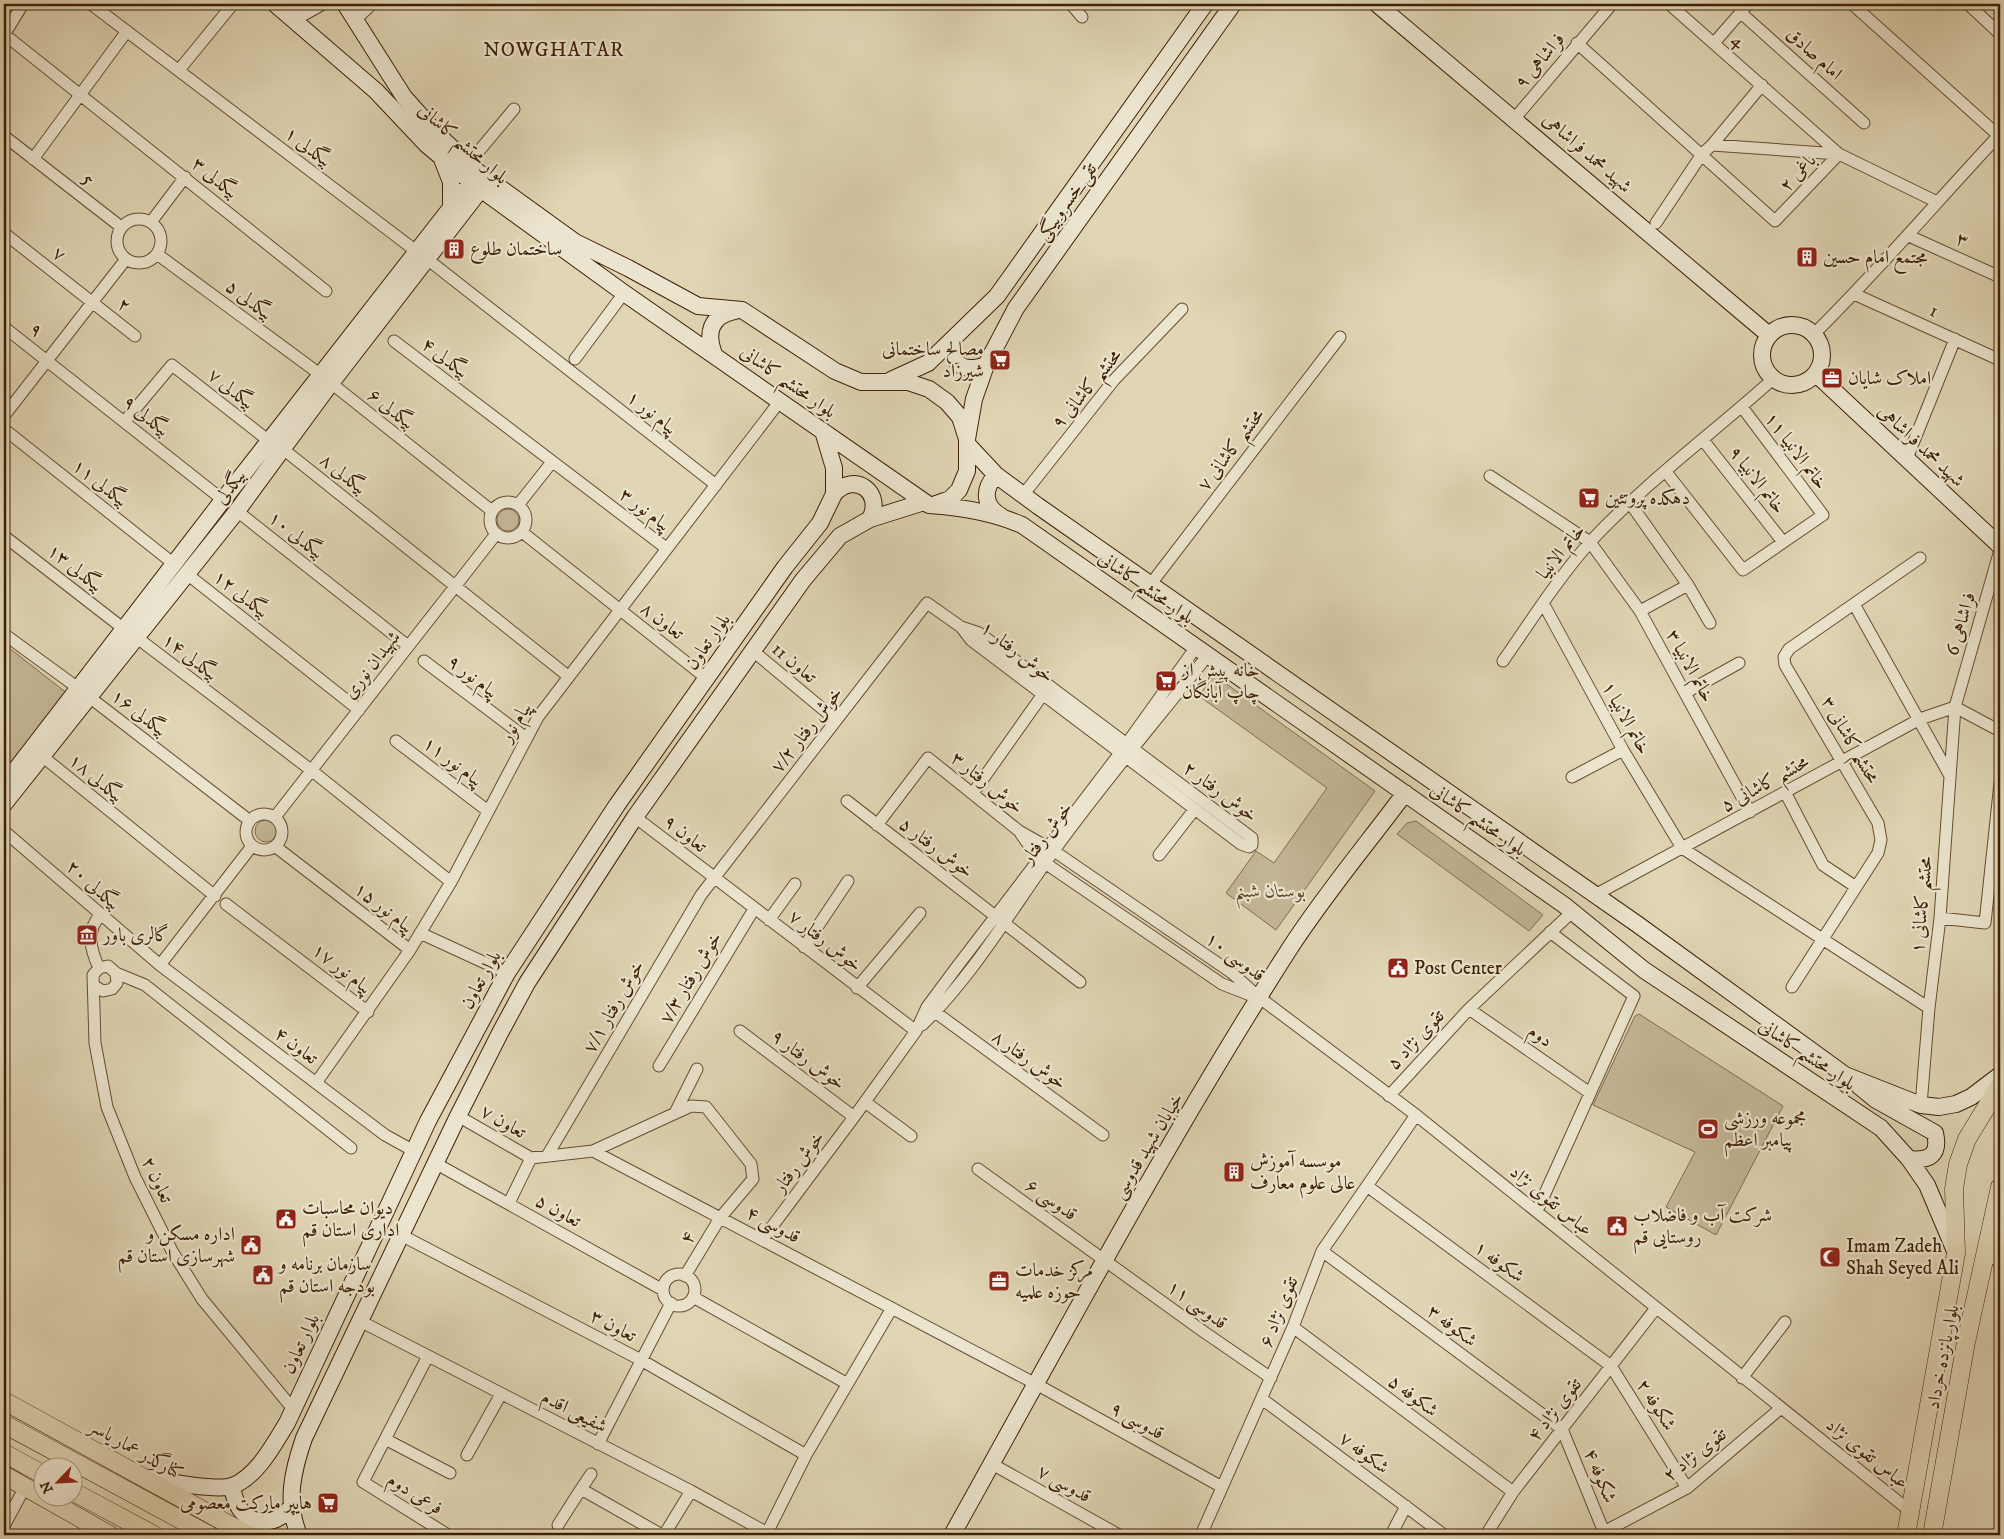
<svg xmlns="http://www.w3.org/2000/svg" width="2004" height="1539" font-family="'IM FELL DW Pica',Amiri,serif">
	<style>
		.green { fill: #c4b696; stroke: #816b4e }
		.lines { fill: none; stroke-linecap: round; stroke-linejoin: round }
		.street-casing { stroke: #664d31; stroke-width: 13 }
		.secondary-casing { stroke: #3e2005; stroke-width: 18 }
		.primary-casing { stroke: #3e2005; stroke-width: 19 }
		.street { stroke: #ebe4ce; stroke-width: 11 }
		.secondary { stroke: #ebe4ce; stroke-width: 16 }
		.primary { stroke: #e0d5b4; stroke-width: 18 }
		.labels { text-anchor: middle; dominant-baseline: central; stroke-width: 4.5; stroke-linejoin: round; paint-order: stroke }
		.street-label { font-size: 19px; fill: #3e2005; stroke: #ebe4ce }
		.poi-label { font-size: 19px; fill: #3e2005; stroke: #ebe4ce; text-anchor: start }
		.park-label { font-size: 19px; font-style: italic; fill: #604629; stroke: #ebe4ce }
		.neighbourhood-label { font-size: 20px; letter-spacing: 1px; fill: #3e2005; stroke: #ebe4ce }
	</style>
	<rect width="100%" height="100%" fill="#e0d5b4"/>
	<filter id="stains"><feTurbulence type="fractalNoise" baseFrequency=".004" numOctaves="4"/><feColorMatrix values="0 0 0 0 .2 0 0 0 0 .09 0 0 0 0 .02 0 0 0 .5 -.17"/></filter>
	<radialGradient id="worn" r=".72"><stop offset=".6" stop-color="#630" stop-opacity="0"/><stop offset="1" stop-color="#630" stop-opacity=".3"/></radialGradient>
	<path class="green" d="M4,4H16L4,24Z
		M497 520a11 11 0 1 1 22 0a11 11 0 1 1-22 0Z
		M4,644L68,694L4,777Z
		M1214,675L1375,791L1276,930L1226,893L1256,851L1274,863L1327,788L1199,696Z
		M255 831a11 11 0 1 1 22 0a11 11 0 1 1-22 0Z
		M1416,821L1543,915L1529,931L1397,834L1407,823Z
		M1639,1014L1783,1106L1716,1235L1666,1207L1695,1152L1593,1105L1635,1016Z"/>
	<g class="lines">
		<g class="street-casing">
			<path id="street" d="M91,4L416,251
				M1071,4L1082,17
				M1669,4L1839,154
				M1852,4L1999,136
				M1968,4L2000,34
				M1740,12L1864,123
				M355,20L372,4
				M4,34L326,291
				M4,35L23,4
				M1577,43L1775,221L1839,154L1937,202
				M1714,43L1748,4
				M179,70L233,4
				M1515,118L1612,4
				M4,136L121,227
				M1712,145L1762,85
				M33,159L127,31
				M469,163L514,109
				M117 241a22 22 0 1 1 44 0a22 22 0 1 1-44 0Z
				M151,222L185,177
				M1656,223L1702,154L1712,145L1839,154
				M4,233L135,336
				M1909,236L2000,277
				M157,254L321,375
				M427,259L716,485
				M1854,294L2000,360
				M4,327L223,500
				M1814,334C1879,270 1938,200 2000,134
				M394,341L666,548
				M575,359L624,293
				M331,383L492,511
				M4,416L126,259
				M125,421L172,365L269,441
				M4,429L174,564
				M1703,440L1783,542
				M283,449L568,676
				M1906,461L1955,339
				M1666,472L1743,570L1823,515L1742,407
				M1490,476L1590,542L1640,611L1750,812
				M1023,495L1114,380L1182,309
				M490 520a18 18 0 1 1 36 0a18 18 0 1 1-36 0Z
				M1630,503L1688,585L1710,623
				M518,505L552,462
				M237,511L408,646
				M522,532L706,678
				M4,536L124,629
				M187,574L359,710
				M1150,585L1340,337
				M1543,603L1623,750L1682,848L1929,1008
				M1854,604L1949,774
				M1640,611L1688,585
				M4,634L78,688
				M136,637L311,770L451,882
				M753,651L836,720
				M424,661L526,738
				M1503,661C1531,621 1558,578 1591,541C1646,482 1713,433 1773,379
				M1685,693L1739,663
				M88,696L250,821
				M1955,707L2000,731
				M396,741L488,811
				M42,756L215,896
				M1572,777L1623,750
				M1785,792L1823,865L1856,887
				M973,793L1046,690
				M847,801L1080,982
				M246 832a18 18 0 1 1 36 0a18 18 0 1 1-36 0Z
				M275,817L496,534
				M635,817L916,1031
				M877,825L928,758L1019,831L1054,851L1232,973L1260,998L1416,1115L1910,1511
				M4,831L160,965L385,1135L414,1151
				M1021,834L1038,858L1045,863L1222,984L1253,996
				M276,847L410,950
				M1159,855L1194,810
				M1593,896L1920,719L1955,707
				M226,904L368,1012
				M1940,918L1985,923L2000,783
				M769,920L795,884
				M420,933L507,973
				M804,947L848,881
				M160,965L252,846
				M99,968C90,949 86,930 101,914
				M116,973L145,985L351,1148
				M94,986L103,991L112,989L117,983L116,973L108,966L99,968L93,975L95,1043L107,1107L135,1177L172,1251L202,1299L293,1409
				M1792,987L1878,853L1881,840L1878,823L1785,665L1784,657L1789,649L1920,558
				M857,988L920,913
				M1469,1009L1590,1093
				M935,1012L1103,1135
				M922,1025C972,977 1013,908 1053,852C1101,785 1156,721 1208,655
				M740,1031L854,1117
				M659,1066L754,909
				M316,1083L410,950L451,882L538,717L780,401
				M1389,1096L1469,1009L1572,912
				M865,1102L911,1136
				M1921,1105L1929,1008L1940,918L1955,707L2000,550
				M675,1113L697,1069
				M458,1116L531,1158
				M593,1151L691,1106L706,1107L751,1164L753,1179L720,1218L685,1276
				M547,1156L701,895L927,603L961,627L979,633L1252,838V845L1249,847L1241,844L971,640L961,627
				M435,1163L663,1290
				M978,1169L1204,1332L1271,1378
				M1367,1186L1611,1366L1687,1488
				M509,1203L531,1158L593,1151L1036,1384L1222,1487
				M1537,1211L1634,996L1550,932
				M401,1235L641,1360L806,1455
				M762,1240L854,1117L916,1031L927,1007L956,968L1120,753L1196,647
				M1322,1251L1562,1429L1604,1532L1602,1535
				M663 1290a16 16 0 1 1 32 0a16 16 0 1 1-32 0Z
				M693,1297L846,1383
				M360,1321L691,1491L771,1535
				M1293,1327L1513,1492
				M428,1356L363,1482L448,1535
				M1742,1378L1785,1322
				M1262,1399L1444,1535
				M385,1439L450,1473
				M598,1444L671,1303
				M467,1455L501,1394
				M992,1464L1119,1535
				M581,1489L591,1474
				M558,1525L581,1489L662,1535
				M4,1526L25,1487
				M767,1533L806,1455L892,1308
				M664,1535L691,1491
				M1201,1535L1293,1327L1322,1251L1416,1115
				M1391,1535L1406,1506
				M1486,1535L1513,1492L1656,1308
				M1598,1535L1687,1488L1781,1408"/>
		</g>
		<g class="secondary-casing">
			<path id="secondary" d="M275,4L376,91L427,145L471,182L624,293L929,505C961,507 992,512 1022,525L1564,905L1644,970L1881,1128L1909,1159L1927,1185L1955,1251
				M345,4L404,97L437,134L478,172L575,242L628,268L698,306L742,310L835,371L861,382H908L929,389L947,402L960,417L967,439
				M1377,4L1769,335
				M287,14L302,13L318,4
				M442,159L451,182V208
				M1762 355a30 30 0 1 1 60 0a30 30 0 1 1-60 0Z
				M952,342C952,365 963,373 986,365
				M714,354C706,333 710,316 735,311
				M1816,374L2000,546
				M891,380L928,363L997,296L1205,4
				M968,445L996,475L1038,506L1637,924L1845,1075L1921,1105L1939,1107L1956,1104L1971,1097L2000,1075
				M996,475C983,489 983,506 1001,516
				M834,494C854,471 884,492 870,519
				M936,504L950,499L959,490L967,471V439L974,399L986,365L1016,308L1233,4
				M7,781L223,500L471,182
				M4,804L237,511L331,383L481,189
				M1859,1086L1876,1100L1935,1133C1940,1155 1930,1161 1909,1159
				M1988,1248L2000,1260
				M151,1478C166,1482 218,1491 232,1486C257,1477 274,1444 287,1423L428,1121L507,973L617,805L785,567L820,523L834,494V468L823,431
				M231,1486C234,1494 235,1502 240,1509C254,1528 278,1524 291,1507
				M299,1535C285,1502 293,1470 304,1438L458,1116L500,1033L527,983L635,817L803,580L840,536L870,519L924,502
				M952,1535C1062,1338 1168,1138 1290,948C1325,894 1367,844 1405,793"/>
		</g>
		<g class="primary-casing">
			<path id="primary" d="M4,1401L248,1535
				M4,1424L209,1535
				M4,1453L42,1474
				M4,1475L110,1535
				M72,1491L154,1535
				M1906,1535L1956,1253L1954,1189L1958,1164L1967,1139L2000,1085
				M1932,1535L1966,1342L2000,1187"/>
		</g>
		<use href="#street" class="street"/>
		<use href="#secondary" class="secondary"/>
		<use href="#primary" class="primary"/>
	</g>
	<defs>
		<g id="building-square" transform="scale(1.125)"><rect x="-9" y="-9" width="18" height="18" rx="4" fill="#8f2418" stroke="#ebe4ce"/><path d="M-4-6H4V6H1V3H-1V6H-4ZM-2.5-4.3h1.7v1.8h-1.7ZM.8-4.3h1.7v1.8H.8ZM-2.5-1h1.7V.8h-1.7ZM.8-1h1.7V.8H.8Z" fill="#fff"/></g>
		<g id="supermarket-square" transform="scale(1.125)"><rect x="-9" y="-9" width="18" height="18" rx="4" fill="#8f2418" stroke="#ebe4ce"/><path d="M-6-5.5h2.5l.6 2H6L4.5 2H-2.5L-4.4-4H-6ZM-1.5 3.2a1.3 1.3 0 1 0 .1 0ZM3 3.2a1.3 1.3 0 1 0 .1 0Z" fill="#fff"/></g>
		<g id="office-square" transform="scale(1.125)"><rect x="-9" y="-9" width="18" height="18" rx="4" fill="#8f2418" stroke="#ebe4ce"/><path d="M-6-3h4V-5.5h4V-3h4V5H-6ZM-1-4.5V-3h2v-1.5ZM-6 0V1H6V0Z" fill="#fff"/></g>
		<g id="museum-square" transform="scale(1.125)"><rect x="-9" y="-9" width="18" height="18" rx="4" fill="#8f2418" stroke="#ebe4ce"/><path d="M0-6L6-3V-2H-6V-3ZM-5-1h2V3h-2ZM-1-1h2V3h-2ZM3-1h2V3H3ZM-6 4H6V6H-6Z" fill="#fff"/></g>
		<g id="civic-square" transform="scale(1.125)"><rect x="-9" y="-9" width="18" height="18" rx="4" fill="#8f2418" stroke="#ebe4ce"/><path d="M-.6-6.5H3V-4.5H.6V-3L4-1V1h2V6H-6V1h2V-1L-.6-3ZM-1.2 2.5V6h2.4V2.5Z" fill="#fff"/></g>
		<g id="stadium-square" transform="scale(1.125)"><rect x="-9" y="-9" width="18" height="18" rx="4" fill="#8f2418" stroke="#ebe4ce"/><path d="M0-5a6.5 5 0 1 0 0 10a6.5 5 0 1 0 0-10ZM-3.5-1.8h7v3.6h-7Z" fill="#fff"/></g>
		<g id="mosque-square" transform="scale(1.125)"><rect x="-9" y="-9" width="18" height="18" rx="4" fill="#8f2418" stroke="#ebe4ce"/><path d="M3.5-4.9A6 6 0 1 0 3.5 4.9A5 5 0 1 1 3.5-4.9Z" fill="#fff"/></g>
	</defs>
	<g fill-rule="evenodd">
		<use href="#building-square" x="454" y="249"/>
		<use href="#building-square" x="1807" y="257"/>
		<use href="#supermarket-square" x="1000" y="360"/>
		<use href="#office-square" x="1832" y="378"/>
		<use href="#supermarket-square" x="1589" y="498"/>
		<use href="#supermarket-square" x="1166" y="681"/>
		<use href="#museum-square" x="87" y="935"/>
		<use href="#civic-square" x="1398" y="968"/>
		<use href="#stadium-square" x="1708" y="1129"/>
		<use href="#building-square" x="1234" y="1172"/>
		<use href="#civic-square" x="286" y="1219"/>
		<use href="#civic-square" x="1617" y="1226"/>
		<use href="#civic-square" x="251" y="1245"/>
		<use href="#mosque-square" x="1830" y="1257"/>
		<use href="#civic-square" x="263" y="1275"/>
		<use href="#office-square" x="999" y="1281"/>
		<use href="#supermarket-square" x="328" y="1503"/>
	</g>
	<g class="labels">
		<g class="street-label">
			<text transform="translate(1738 41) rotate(41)">4</text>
			<text transform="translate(1814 54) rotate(42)">امام صادق</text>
			<text transform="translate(1540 61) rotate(-50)">فراشاهی ۹</text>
			<text transform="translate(463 144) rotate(41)">بلوار محتشم کاشانی</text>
			<text transform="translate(308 147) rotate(37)">بیگدلی ۱</text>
			<text transform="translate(1587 153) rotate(41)">شهید محمد فراشاهی</text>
			<text transform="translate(1798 173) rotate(-47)">باغی ۲</text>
			<text transform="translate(215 178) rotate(39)">بیگدلی ۳</text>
			<text transform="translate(88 179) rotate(38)">5</text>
			<text transform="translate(1067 202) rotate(-55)">تقی خسروبیگی</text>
			<text transform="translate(1962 240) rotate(24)">۳</text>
			<text transform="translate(59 254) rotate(38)">۷</text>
			<text transform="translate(249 300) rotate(37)">بیگدلی ۵</text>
			<text transform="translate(124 305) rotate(38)">۲</text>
			<text transform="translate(1934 311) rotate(24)">1</text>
			<text transform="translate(36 330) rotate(38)">۹</text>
			<text transform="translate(445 358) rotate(37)">بیگدلی ۴</text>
			<text transform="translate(788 382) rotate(35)">بلوار محتشم کاشانی</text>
			<text transform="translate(231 389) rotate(38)">بیگدلی ۷</text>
			<text transform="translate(1087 389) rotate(-50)">محتشم کاشانی ۹</text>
			<text transform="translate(391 409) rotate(38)">بیگدلی ۶</text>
			<text transform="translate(652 413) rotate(38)">پیام نور ۱</text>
			<text transform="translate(146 416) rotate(38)">بیگدلی ۹</text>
			<text transform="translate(1921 446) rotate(43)">شهید محمد فراشاهی</text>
			<text transform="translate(1231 450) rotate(-53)">محتشم کاشانی ۷</text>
			<text transform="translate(1796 451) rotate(53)">خاتم الانبیا ۱۱</text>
			<text transform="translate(343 474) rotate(38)">بیگدلی ۸</text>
			<text transform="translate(1757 480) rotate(52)">خاتم الانبیا ۹</text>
			<text transform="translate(100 483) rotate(38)">بیگدلی ۱۱</text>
			<text transform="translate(230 487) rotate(-53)">بیگدلی</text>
			<text transform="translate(645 510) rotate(37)">پیام نور ۳</text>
			<text transform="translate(296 535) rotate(38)">بیگدلی ۱۰</text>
			<text transform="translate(1561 552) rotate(-51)">خاتم الانبیا</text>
			<text transform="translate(75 568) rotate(38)">بیگدلی ۱۳</text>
			<text transform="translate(1146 588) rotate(35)">بلوار محتشم کاشانی</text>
			<text transform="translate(241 594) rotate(38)">بیگدلی ۱۲</text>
			<text transform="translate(662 621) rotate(38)">تعاون ۸</text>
			<text transform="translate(1961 624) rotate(-74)">فراشاهی 6</text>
			<text transform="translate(708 642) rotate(-55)">بلوار تعاون</text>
			<text transform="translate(1017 652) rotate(38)">خوش رفتار ۱</text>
			<text transform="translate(190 657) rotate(37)">بیگدلی ۱۴</text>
			<text transform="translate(794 663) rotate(40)">تعاون 11</text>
			<text transform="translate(372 665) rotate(-52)">شهیدان نوری</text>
			<text transform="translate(1690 666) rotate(61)">خاتم الانبیا ۳</text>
			<text transform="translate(473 677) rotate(37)">پیام نور ۹</text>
			<text transform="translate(139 713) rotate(37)">بیگدلی ۱۶</text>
			<text transform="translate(1626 718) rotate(61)">خاتم الانبیا ۱</text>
			<text transform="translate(516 722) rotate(-59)">پیام نور</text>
			<text transform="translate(807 730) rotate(-52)">خوش رفتار ۷/۲</text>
			<text transform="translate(1850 740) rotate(60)">محتشم کاشانی ۳</text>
			<text transform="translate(453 762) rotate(37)">پیام نور ۱۱</text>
			<text transform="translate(96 778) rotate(39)">بیگدلی ۱۸</text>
			<text transform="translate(987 783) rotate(39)">خوش رفتار ۳</text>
			<text transform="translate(1765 784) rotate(-29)">محتشم کاشانی ۵</text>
			<text transform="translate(1220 792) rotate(37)">خوش رفتار ۲</text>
			<text transform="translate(1478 820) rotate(35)">بلوار محتشم کاشانی</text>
			<text transform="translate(1047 833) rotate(-53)">خوش رفتار</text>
			<text transform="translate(685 834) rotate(38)">تعاون ۹</text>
			<text transform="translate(936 848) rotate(37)">خوش رفتار ۵</text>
			<text transform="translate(93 885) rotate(41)">بیگدلی ۲۰</text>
			<text transform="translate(1922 905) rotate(-85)">محتشم کاشانی ۱</text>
			<text transform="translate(384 908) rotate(38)">پیام نور ۱۵</text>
			<text transform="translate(825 941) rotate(38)">خوش رفتار ۷</text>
			<text transform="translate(1235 957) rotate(37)">قدوسی ۱۰</text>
			<text transform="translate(342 969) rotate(38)">پیام نور ۱۷</text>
			<text transform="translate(691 978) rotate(-59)">خوش رفتار ۷/۳</text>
			<text transform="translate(481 980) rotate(-61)">بلوار تعاون</text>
			<text transform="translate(614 1007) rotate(-60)">خوش رفتار ۷/۱</text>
			<text transform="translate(1540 1036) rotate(35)">دوم</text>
			<text transform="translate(1416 1040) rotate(-47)">تقوی نژاد ۵</text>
			<text transform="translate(296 1046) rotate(37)">تعاون ۴</text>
			<text transform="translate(1807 1055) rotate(34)">بلوار محتشم کاشانی</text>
			<text transform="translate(808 1060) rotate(37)">خوش رفتار ۹</text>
			<text transform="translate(1029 1060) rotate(36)">خوش رفتار ۸</text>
			<text transform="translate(503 1122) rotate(30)">تعاون ۷</text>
			<text transform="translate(1148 1146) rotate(-59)">خیابان شهید قدوسی</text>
			<text transform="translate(799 1162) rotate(-53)">خوش رفتار</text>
			<text transform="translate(157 1180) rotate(65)">تعاون ۲</text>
			<text transform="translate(1051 1200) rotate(35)">قدوسی ۶</text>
			<text transform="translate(1551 1201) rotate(39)">عباس تقوی نژاد</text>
			<text transform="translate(558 1211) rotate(29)">تعاون ۵</text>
			<text transform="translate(773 1225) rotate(28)">قدوسی ۴</text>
			<text transform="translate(688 1238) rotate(-59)">۴</text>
			<text transform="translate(1499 1262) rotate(36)">شکوفه ۱</text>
			<text transform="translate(1197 1305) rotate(36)">قدوسی ۱۱</text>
			<text transform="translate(1279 1312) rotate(-68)">تقوی نژاد ۶</text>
			<text transform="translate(613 1326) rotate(28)">تعاون ۳</text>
			<text transform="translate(1452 1326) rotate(37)">شکوفه ۳</text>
			<text transform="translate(301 1344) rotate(-65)">بلوار تعاون</text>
			<text transform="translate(1943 1357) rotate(-79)">بلوار پانزده خرداد</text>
			<text transform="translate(1413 1396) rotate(37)">شکوفه ۵</text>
			<text transform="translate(1656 1405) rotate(58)">شکوفه ۲</text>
			<text transform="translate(1555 1410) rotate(-52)">تقوی نژاد ۴</text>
			<text transform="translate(574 1412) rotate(27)">شفیعی اقدم</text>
			<text transform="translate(1137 1421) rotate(29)">قدوسی ۹</text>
			<text transform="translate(136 1450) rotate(29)">کنارگذر عمار یاسر</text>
			<text transform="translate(1364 1453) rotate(37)">شکوفه ۷</text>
			<text transform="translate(1867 1454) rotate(39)">عباس تقوی نژاد</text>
			<text transform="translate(1695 1455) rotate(-38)">تقوی نژاد ۲</text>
			<text transform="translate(1600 1476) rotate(68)">شکوفه ۴</text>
			<text transform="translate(1064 1484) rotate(29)">قدوسی ۷</text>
			<text transform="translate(415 1494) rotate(32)">فرعی دوم</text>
		</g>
		<g class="poi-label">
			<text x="470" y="249">ساختمان طلوع</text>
			<text x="1823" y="257">مجتمع امام حسین</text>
			<text x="984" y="349" text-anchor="end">مصالح ساختمانی<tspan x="984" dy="22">شیرزاد</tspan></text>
			<text x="1848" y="378">املاک شایان</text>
			<text x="1605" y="498">دهکده پروتئین</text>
			<text x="1182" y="670">خانه پیش از<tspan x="1182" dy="22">چاپ آبانگان</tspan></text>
			<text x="103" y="935">گالری باور</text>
			<text x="1414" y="968">Post Center</text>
			<text x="1724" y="1118">مجموعه ورزشی<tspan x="1724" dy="22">پیامبر اعظم</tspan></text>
			<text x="1250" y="1161">موسسه آموزش<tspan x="1250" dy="22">عالی علوم معارف</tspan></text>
			<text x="302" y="1208">دیوان محاسبات<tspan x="302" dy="22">اداری استان قم</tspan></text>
			<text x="1633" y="1215">شرکت آب و فاضلاب<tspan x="1633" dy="22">روستایی قم</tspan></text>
			<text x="235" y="1234" text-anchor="end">اداره مسکن و<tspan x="235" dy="22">شهرسازی استان قم</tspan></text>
			<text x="1846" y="1246">Imam Zadeh<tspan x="1846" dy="22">Shah Seyed Ali</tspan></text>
			<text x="279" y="1264">سازمان برنامه و<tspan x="279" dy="22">بودجه استان قم</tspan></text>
			<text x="1015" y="1270">مرکز خدمات<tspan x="1015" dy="22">حوزه علمیه</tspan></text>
			<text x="312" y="1503" text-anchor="end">هایپر مارکت معصومی</text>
		</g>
		<g class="park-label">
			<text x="1270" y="891">بوستان شبنم</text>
		</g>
		<g class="neighbourhood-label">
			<text x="554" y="50">NOWGHATAR</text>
		</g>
	</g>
	<rect width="2004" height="1539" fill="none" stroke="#e0d5b4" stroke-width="20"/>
	<rect x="5" y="5" width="1994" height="1529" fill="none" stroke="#3e2005" stroke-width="2.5"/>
	<rect x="10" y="10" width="1984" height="1519" fill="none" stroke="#3e2005"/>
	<g transform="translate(58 1482) rotate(245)"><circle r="24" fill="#ebe4ce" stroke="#a6967e"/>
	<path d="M0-4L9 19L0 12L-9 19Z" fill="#8f2418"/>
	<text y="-8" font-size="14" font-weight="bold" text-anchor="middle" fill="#3e2005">N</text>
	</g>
	<rect width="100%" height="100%" filter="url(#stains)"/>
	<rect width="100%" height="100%" fill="url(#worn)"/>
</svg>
